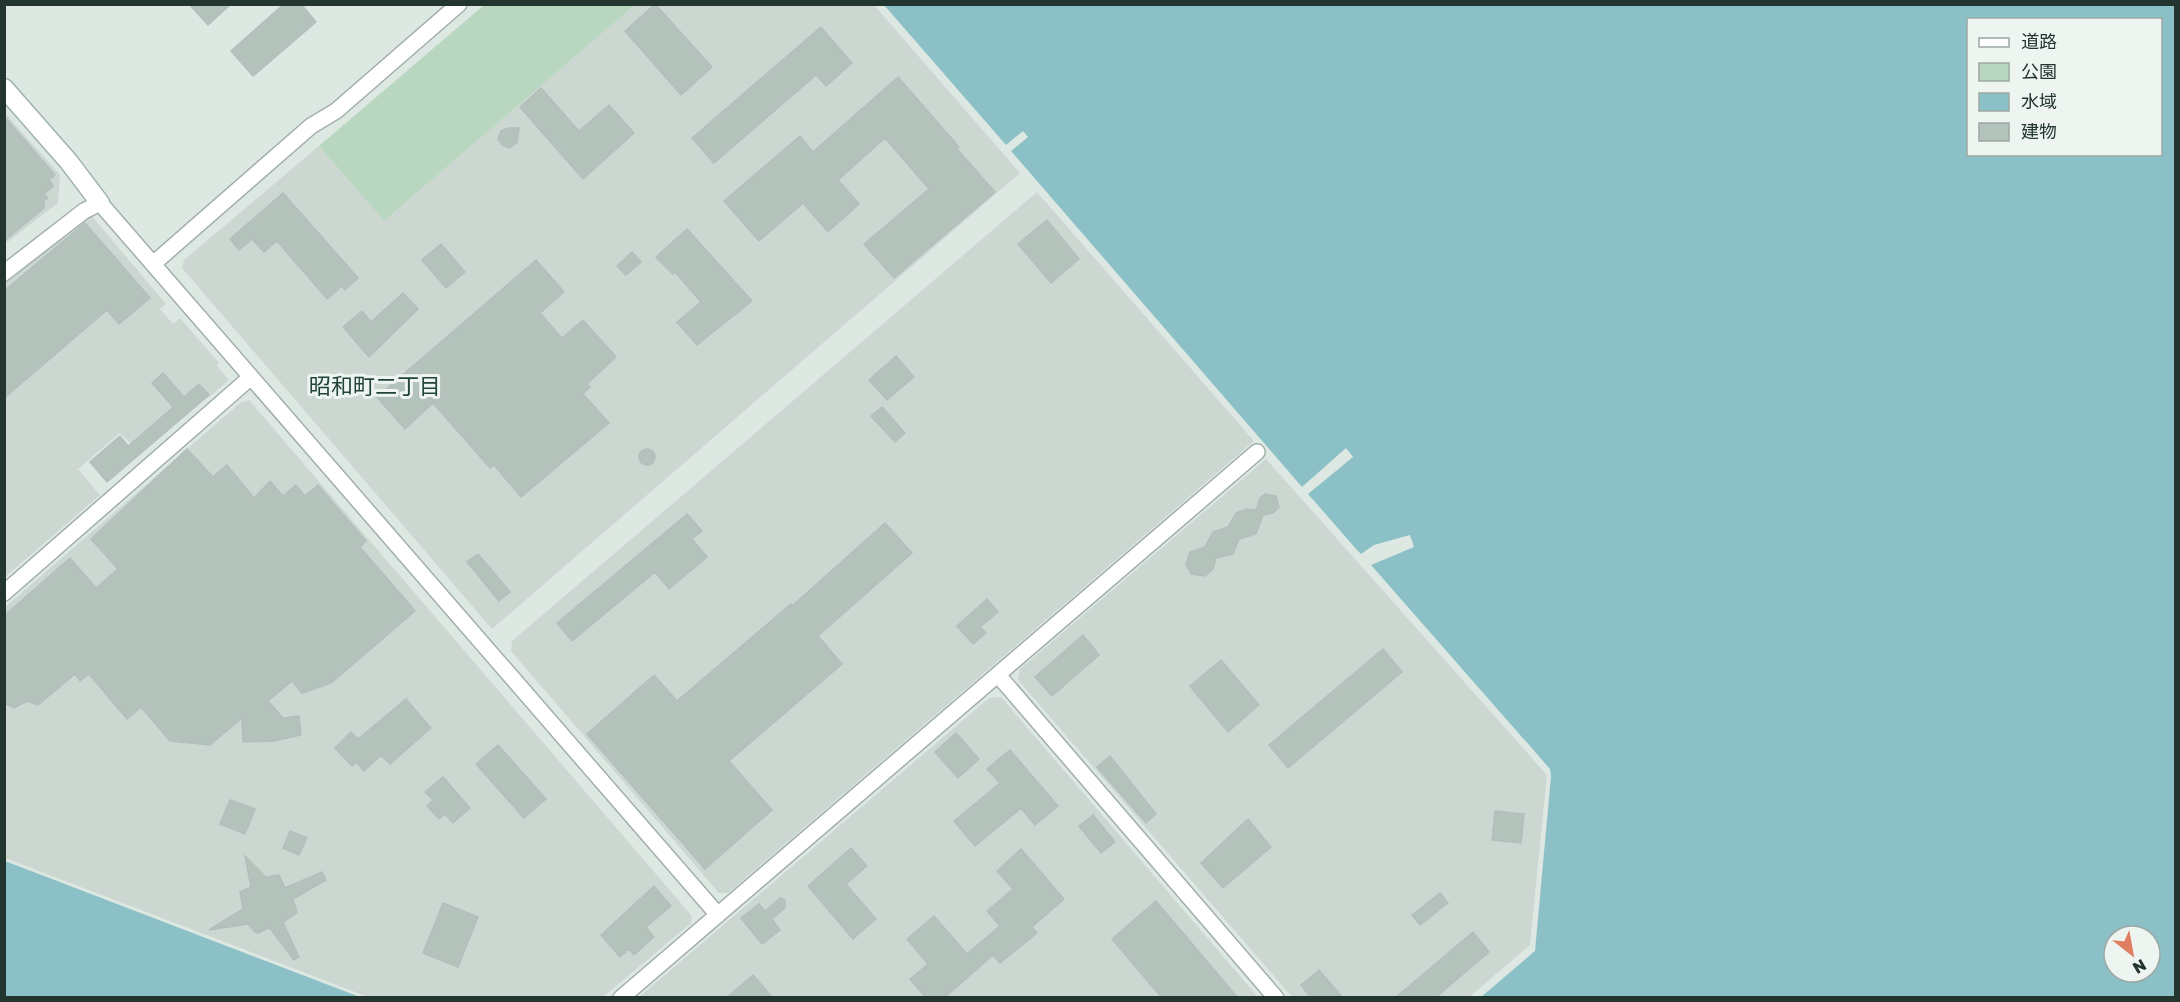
<svg xmlns="http://www.w3.org/2000/svg" width="2180" height="1002" font-family="'Golos Text','Noto Sans JP',sans-serif">
	<style>
		.built { fill: #cdd7d2 }
		.green { fill: #b9d7c0 }
		.water { fill: #8cc0c7; fill-rule: evenodd }
		.building { fill: #b4c2bc; stroke: #b2c0ba; stroke-width: 1.5 }
		.lines { fill: none; stroke-linecap: round; stroke-linejoin: round }
		.street-casing { stroke: #a2afa9; stroke-width: 18 }
		.secondary-casing { stroke: #9fb2aa; stroke-width: 21 }
		.street { stroke: #fff; stroke-width: 15 }
		.secondary { stroke: #fff; stroke-width: 18 }
		.labels { text-anchor: middle; dominant-baseline: central; stroke-width: 6; stroke-linejoin: round; paint-order: stroke }
		.neighbourhood-label { font-size: 22px; fill: #20443a; stroke: #eef5f1 }
	</style>
	<rect width="100%" height="100%" fill="#dee8e3"/>
	<path class="built" d="M635,5H874L1020,173L492,629L182,268L184,260L319,146L384,221Z
		M4,112L60,175L58,203L5,244Z
		M1037,192L1254,441L728,893H719L511,651L512,641Z
		M91,215L166,304L160,309L173,324L180,318L219,363L217,366L229,380L209,397L198,384L130,443L120,433L78,469L100,495L5,577V280Z
		M249,400L692,916L691,923L603,997H368L5,858L4,608L240,403Z
		M1266,459L1547,775L1530,945L1469,997H1292L1018,680L1020,669Z
		M1001,697L1258,997L638,998L989,698Z"/>
	<path class="green" d="M484,5H635L384,221L319,146Z"/>
	<path class="water" d="M884,5H2175V997H1481L1535,951L1551,776L1550,769L1371,565L1414,547L1410,535L1374,545L1361,554L1357,550L1308,494L1353,457L1346,448L1302,487L1011,151L1028,137L1023,131L1006,145ZM1968,20H2160V154H1968ZM2114,936H2150V972H2114Z
		M4,861H5L360,997H5Z"/>
	<path class="building" d="M189,4H231L208,25Z
		M284,4H301L316,22L253,76L231,51Z
		M655,4L712,67L681,95L625,31Z
		M821,27L852,63L826,86L816,75L714,163L692,138Z
		M898,77L959,147L957,149L995,192L894,278L864,244L929,189L885,138L838,180L859,204L828,232L803,203L759,241L724,201L800,136L813,152Z
		M541,88L579,131L609,105L634,133L583,179L520,107Z
		M4,116L55,175L49,180L53,186L44,194L48,198L44,201V208L4,241Z
		M508,128H519L517,143L509,148L502,145L498,139L501,131Z
		M283,193L358,278L345,290L342,286L327,299L277,241L264,252L252,239L239,250L230,239Z
		M1047,220L1079,259L1051,283L1018,244Z
		M85,223L150,298L119,324L107,310L4,398V291Z
		M687,229L752,301L697,345L677,322L701,302L675,272L673,274L656,257Z
		M441,244L465,272L446,288L422,260Z
		M632,252L641,262L626,275L617,266Z
		M536,260L564,292L540,313L562,338L583,320L616,357L587,384L590,387L583,394L609,423L521,497L494,465L490,468L433,403L405,429L377,397Z
		M403,293L418,309L369,357L343,327L362,311L371,322Z
		M896,356L914,377L887,400L869,380Z
		M163,373L184,397L199,384L209,395L107,482L90,462L120,436L128,446L173,407L152,383Z
		M882,407L905,433L895,442L871,416Z
		M187,449L213,477L227,465L254,498L270,481L283,496L296,485L305,496L318,485L366,541L360,547L415,611L331,683L302,693L292,681L268,701L283,718L299,716L301,735L274,741L243,742L242,718L210,745L170,741L141,707L127,719L89,674L80,681L75,674L38,705L27,701L14,708L4,703V616L70,558L96,588L118,569L91,539Z
		M639 457a8 8 0 1 1 16 0a8 8 0 1 1-16 0Z
		M1265,494L1276,496L1279,507L1273,513L1263,515L1256,534L1239,539L1233,554L1216,558L1213,569L1205,576L1191,574L1186,564L1190,552L1205,547L1213,532L1228,527L1236,513L1246,509L1256,510L1260,498Z
		M687,514L702,531L692,539L707,557L669,589L655,572L572,641L557,623Z
		M885,523L912,553L818,636L842,664L729,761L772,810L705,869L587,734L654,675L677,701L791,604L792,606Z
		M478,554L510,592L499,601L467,562Z
		M987,599L998,612L980,627L986,633L973,644L957,626Z
		M1083,635L1099,655L1052,696L1035,677Z
		M1383,649L1402,672L1288,768L1269,745Z
		M1221,660L1259,705L1228,732L1190,686Z
		M406,699L431,728L390,764L381,755L364,771L356,762L352,766L335,748L351,732L358,739Z
		M956,733L979,759L958,778L935,752Z
		M498,745L546,799L524,818L476,764Z
		M1010,750L1058,806L1035,825L1021,808L975,846L954,821L1000,783L987,769Z
		M1110,756L1156,814L1146,823L1097,767Z
		M443,777L470,808L453,823L445,814L439,819L427,806L433,800L425,792Z
		M230,800L255,809L245,834L220,824Z
		M1495,811L1524,814L1521,843L1492,840Z
		M1093,815L1115,842L1101,853L1079,826Z
		M1248,819L1271,847L1223,888L1201,863Z
		M290,831L307,838L299,855L283,848Z
		M851,848L867,866L846,884L876,919L853,939L808,886Z
		M1021,849L1064,899L1032,927L1037,933L1000,963L993,955L944,998H926L910,979L928,964L907,939L934,916L967,954L1000,926L987,911L1013,889L997,871Z
		M245,856L266,877L279,875L285,888L322,872L326,880L293,899L297,913L283,922L299,957L294,960L269,927L259,933L255,932L248,924L209,930L243,909L240,892L251,887Z
		M654,886L671,906L646,927L654,937L634,955L629,949L620,957L601,935Z
		M1440,893L1448,903L1420,925L1412,915Z
		M780,898L785,900V908L772,919L780,930L762,944L741,918L759,904L765,911Z
		M1156,901L1238,998H1162L1112,939Z
		M443,903L478,917L458,967L423,953Z
		M1473,932L1489,952L1435,998H1395Z
		M1319,970L1343,998H1311L1301,985Z
		M753,975L773,998H726Z"/>
	<g class="lines">
		<g class="street-casing">
			<path id="street" d="M153,264L311,126L336,111L459,4
				M4,273L84,211L100,203L718,915
				M4,593L251,377
				M998,675L1276,998
				M621,998L1257,452"/>
		</g>
		<g class="secondary-casing">
			<path id="secondary" d="M4,88L69,162L100,203"/>
		</g>
		<use href="#street" class="street"/>
		<use href="#secondary" class="secondary"/>
	</g>
	<g class="labels">
		<g class="neighbourhood-label">
			<text x="375" y="385">昭和町二丁目</text>
		</g>
	</g>
	<rect width="2180" height="1002" fill="none" stroke="#22352f" stroke-width="12"/>
	<rect x="1967" y="18" width="195" height="138" fill="#eef5f1" stroke="#9ca8a3" stroke-width="1.5"/>
	<rect x="1979" y="38" width="30" height="9" fill="#ffffff" stroke="#9ca8a3" stroke-width="1.5"/>
	<text x="2021" y="48" font-size="18" fill="#22352f">道路</text>
	<rect x="1979" y="63" width="30" height="18" fill="#b9d7c0" stroke="#9ca8a3" stroke-width="1.5"/>
	<text x="2021" y="78" font-size="18" fill="#22352f">公園</text>
	<rect x="1979" y="93" width="30" height="18" fill="#8cc0c7" stroke="#9ca8a3" stroke-width="1.5"/>
	<text x="2021" y="108" font-size="18" fill="#22352f">水域</text>
	<rect x="1979" y="123" width="30" height="18" fill="#b4c2bc" stroke="#9ca8a3" stroke-width="1.5"/>
	<text x="2021" y="138" font-size="18" fill="#22352f">建物</text>
	<g transform="translate(2132 954) rotate(149)"><circle r="28" fill="#eef5f1" stroke="#9ca8a3" stroke-width="1.5"/>
	<path d="M0-4.5L10 22L0 15L-10 22Z" fill="#e07e64"/>
	<text y="-9" font-size="16" font-weight="bold" text-anchor="middle" fill="#22352f">N</text>
	</g>
</svg>
